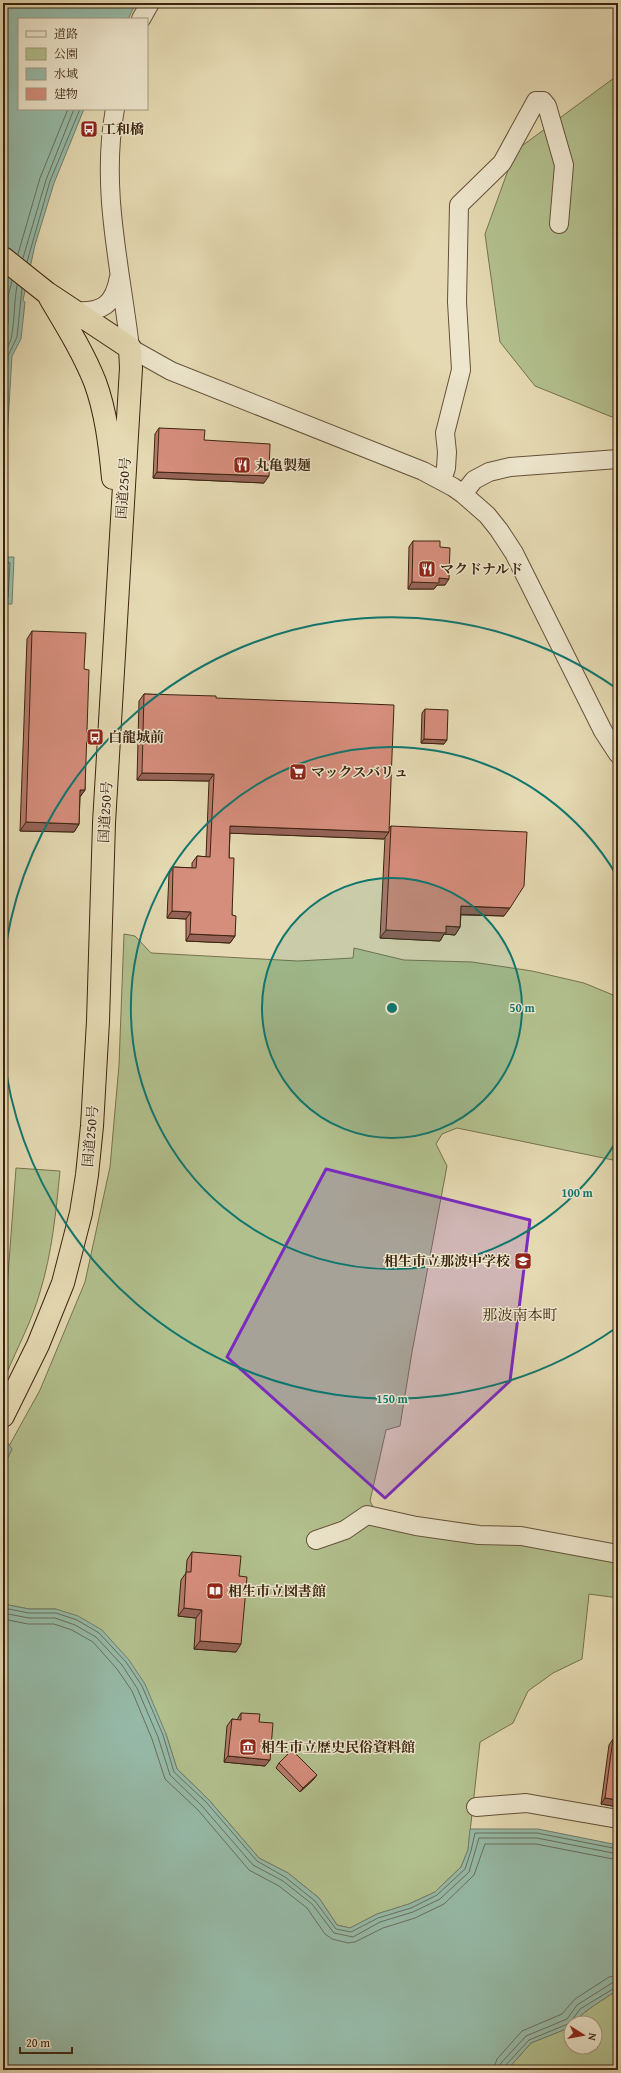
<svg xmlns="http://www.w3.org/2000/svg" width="621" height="2073" font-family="'Gentium Book Plus','Noto Serif JP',serif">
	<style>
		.green { fill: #b2c08e; stroke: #77724e }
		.water { fill: #96baa8; stroke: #727e6b }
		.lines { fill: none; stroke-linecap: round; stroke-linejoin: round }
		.shore { stroke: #696f5c; stroke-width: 1 }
		.minor-casing { stroke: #665138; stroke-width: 20 }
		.highway-casing { stroke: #3c240f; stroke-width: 24 }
		.minor { stroke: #ede6cd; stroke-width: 18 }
		.highway { stroke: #e4d9b2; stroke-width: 22 }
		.wall { fill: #b7796b; stroke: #3c240f }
		.shaded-wall { fill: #956357; stroke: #3c240f }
		.building { fill: #d58d7c; stroke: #3c240f }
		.marked { fill: #7b2cbf; fill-opacity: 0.2; stroke: #7b2cbf; stroke-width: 3; stroke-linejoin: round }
		.ring { fill: none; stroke: #0f766e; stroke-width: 2 }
		.labels { text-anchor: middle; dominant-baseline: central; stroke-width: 3; stroke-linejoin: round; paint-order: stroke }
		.poi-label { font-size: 14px; font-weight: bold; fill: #3c240f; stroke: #ede6cd; text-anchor: start }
		.street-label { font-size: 14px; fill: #3c240f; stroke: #ede6cd }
		.neighbourhood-label { font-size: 15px; fill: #3c240f; stroke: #ede6cd }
		.centre { fill: #0f766e; stroke: #ede6cd; stroke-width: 2 }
		.ring-label { font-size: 12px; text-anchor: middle; font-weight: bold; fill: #0f766e; stroke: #ede6cd; stroke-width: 3; stroke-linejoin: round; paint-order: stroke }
	</style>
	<rect width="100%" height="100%" fill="#e4d9b2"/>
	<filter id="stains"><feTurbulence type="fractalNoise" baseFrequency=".005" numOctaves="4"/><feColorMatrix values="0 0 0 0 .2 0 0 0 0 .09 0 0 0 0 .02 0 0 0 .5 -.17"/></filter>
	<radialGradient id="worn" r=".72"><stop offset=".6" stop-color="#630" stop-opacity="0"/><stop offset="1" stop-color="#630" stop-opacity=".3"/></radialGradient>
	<path class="green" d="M618,75V413L612,417L535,386L500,342L485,234L515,151Z
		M124,934L135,936L151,953L298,961L353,958L354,948L404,960L472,962L532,971L584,983L618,997V1161L457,1128L442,1134L436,1144L447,1166L412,1352L400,1426L386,1430L370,1501L383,1526L531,1546L618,1561V1598L589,1594L582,1659L553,1673L528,1691L513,1723L480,1742L468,1850L461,1867L435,1892L409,1904L377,1914L350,1928L337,1925L319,1898L288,1873L259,1858L209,1800L177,1769L166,1734L56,1609H29L3,1604V1467L12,1449L9,1446L40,1390L85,1282L110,1167L119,1065Z
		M16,1168L60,1171C56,1212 52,1253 40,1292C32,1321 17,1348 6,1375L3,1373V1343Z
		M618,1989V2070H507L531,2043L571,2027V2047H595V2023H574C586,2008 603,2001 618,1989Z"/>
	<path class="water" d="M3,3H136L128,19H19V109H84L54,183L35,245L23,300L25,302L21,339L12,356L3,506Z
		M3,557H14L12,604H3Z
		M3,1436L12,1449L3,1467Z
		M3,1604L29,1609H56L78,1616L102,1630L129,1660L145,1684L166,1734L177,1769L209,1800L259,1858L288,1873L319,1898L337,1925L350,1928L377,1914L409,1904L435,1892L461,1867L468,1850L470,1829H538L618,1845V1989C603,2001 586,2008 574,2023H571V2027L531,2043L507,2070H3Z"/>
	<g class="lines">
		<path class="shore" d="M18,254L40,178L68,109
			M23,258L46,180L74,109
			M27,262L50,181L80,109
			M3,341C10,328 8,314 8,300C8,293 11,287 12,280
			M3,361C4,351 11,344 12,334C15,317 14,301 17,285
			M3,442L8,356L17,337L22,288
			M3,561L10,563L8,598L3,600
			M3,1608L29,1613H56L77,1620L99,1633L126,1662L142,1686L163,1735L174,1772L206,1802L257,1861L285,1877L315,1901L336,1929L351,1932L378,1918L411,1908L437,1895L465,1869L471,1851L475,1833H537L618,1849
			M3,1613L29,1618H55L75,1625L96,1637L122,1665L137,1688L158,1737L170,1775L202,1806L253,1865L283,1881L312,1904L334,1933L353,1937L380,1922L413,1912L440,1899L469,1872L479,1838H537L618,1854
			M3,1619L28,1624H54L72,1630L93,1642L117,1669L132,1691L152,1739L165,1779L198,1810L249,1870L279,1886L307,1908L325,1934L332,1939L348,1943L355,1942L383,1928L415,1918L444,1904L474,1875L485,1844H536L618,1860
			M493,2070L497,2059L522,2031L562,2014L575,1999L609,1977L618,1975
			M499,2070L501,2063L526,2036L567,2019L577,2005L612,1983L618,1981
			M504,2070L505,2066L529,2040L570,2023L580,2009L618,1986"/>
		<g class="minor-casing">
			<path id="minor" d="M141,19L150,3
				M115,109C100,189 121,269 130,348L171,371L423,471L453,487L463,494L487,515L499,530L514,553L603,731L618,754
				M74,311C102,313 114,305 119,277
				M442,480L446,468L447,452L445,433L461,370L457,302L459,205L502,163L536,101H543L547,106L564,165L559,224
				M463,494L474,480L489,472L510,467L618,459
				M316,1540L345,1530L367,1515L416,1526L479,1535L521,1536L618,1554
				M476,1807L526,1803L618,1819"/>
		</g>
		<g class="highway-casing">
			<path id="highway" d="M3,258L47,293L130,348L131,368L104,823L98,1021L92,1126L87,1175L81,1213L63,1283L38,1345L3,1416
				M50,298C66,325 83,352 95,382C106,412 110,446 113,478"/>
		</g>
		<use href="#minor" class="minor"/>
		<use href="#highway" class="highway"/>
	</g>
	<path class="wall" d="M159,428L204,440L264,483L153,478L155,434Z
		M413,541L440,547L445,585H437L434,589H408L409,547Z
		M32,631L84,669L85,790L80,797L79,824L74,832L20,831L27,639Z
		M144,694L216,698L389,828L391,826L504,916L461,915L460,927L455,935L444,934L440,941L380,938L385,838L384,839L230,833L229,858L232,915L235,936L230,943L186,941V919L167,918L169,874L173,867L192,868V863L197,856L206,857L209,781L137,780L139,701Z
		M425,709L444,744L421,743L422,713Z
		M192,1552L239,1576L236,1652L194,1649L196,1618L178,1616L181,1580L186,1573L187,1560Z
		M241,1713L259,1722L265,1766L224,1762L227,1726L232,1719L237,1720Z
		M613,1739H618V1807L601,1804L609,1745Z
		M279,1763L314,1779L300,1792L276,1768Z"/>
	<path class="shaded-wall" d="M157,472L269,476L264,483L153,478Z
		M439,578L449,579L445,585H437L434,589H408L412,582Z
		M424,739L447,740L444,744L421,743Z
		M142,773L214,774L209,781L137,780Z
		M80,790H85L79,798Z
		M26,822L79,824L74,832L20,831Z
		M230,826L389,832L384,839L225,833Z
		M461,906L510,908L504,916L456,914Z
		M172,911L191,912L186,919L167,918Z
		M446,926L460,927L455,935L444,934L440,941L380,938L386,930Z
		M190,934L235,936L230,943L186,941Z
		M184,1608L202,1610L196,1618L178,1616Z
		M200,1641L241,1644L236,1652L194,1649Z
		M228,1756L270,1760L265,1766L224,1762Z
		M317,1775L314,1779L300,1792L303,1788Z
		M605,1798L618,1800V1807L601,1804Z"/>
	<path class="building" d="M159,428L205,430L204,440L270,444L269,476L157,472Z
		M413,541H440V547L450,548L449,579L439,578V583L412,582Z
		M32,631L86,633L84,669L89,670L85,790H80L79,824L26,822Z
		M144,694L216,696V698L394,705L389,832L230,826L229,858H234L232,915L236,916L235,936L190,934L191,912L172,911L173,867L196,868L197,856L210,857L214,774L142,773Z
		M425,709L448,710L447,740L424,739Z
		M391,826L527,832L524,886L510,908L461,906L460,927L446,926V933L386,930Z
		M192,1552L241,1556L239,1576L247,1577L241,1644L200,1641L202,1610L184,1608L186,1572H191Z
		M241,1713L260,1714L259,1722L273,1723L270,1760L228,1756L232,1719L241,1720Z
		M613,1739H618V1800L605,1798Z
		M292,1750L317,1775L303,1788L279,1763Z"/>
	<path class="marked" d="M326,1169L530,1220L510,1381L385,1498L227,1357Z"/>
	<circle cx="392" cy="1008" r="130" fill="#0f766e" fill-opacity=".12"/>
	<g class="ring">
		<circle cx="392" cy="1008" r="130"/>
		<path d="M617 1140A261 261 0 1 1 617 876"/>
		<path d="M616 1328A391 391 0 0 1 3 1049M3 967A391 391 0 0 1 616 688"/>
	</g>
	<defs>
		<g id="bus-square" transform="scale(0.9)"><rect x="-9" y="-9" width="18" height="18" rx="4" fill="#8f2418" stroke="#ede6cd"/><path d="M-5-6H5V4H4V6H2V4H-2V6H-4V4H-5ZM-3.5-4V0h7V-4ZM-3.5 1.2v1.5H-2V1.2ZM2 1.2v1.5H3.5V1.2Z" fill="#fff"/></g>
		<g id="restaurant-square" transform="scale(0.9)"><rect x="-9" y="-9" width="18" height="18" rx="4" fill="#8f2418" stroke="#ede6cd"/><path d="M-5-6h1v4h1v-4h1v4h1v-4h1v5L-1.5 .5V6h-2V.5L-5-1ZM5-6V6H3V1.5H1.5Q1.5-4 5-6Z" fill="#fff"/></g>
		<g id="supermarket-square" transform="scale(0.9)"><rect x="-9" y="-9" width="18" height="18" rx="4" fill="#8f2418" stroke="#ede6cd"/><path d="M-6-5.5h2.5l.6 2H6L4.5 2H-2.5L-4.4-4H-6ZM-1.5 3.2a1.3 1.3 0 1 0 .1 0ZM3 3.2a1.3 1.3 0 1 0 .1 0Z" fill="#fff"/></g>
		<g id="school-square" transform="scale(0.9)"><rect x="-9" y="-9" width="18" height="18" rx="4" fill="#8f2418" stroke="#ede6cd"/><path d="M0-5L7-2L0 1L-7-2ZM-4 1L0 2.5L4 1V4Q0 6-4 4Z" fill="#fff"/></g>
		<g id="library-square" transform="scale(0.9)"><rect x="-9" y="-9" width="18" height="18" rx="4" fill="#8f2418" stroke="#ede6cd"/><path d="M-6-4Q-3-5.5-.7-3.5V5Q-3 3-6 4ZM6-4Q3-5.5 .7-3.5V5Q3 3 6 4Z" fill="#fff"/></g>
		<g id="museum-square" transform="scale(0.9)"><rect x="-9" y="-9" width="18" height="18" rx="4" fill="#8f2418" stroke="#ede6cd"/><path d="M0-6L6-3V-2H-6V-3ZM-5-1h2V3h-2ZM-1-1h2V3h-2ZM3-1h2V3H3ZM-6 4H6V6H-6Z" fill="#fff"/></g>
	</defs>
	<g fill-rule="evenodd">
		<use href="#bus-square" x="89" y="129"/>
		<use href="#restaurant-square" x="242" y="465"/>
		<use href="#restaurant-square" x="427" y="569"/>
		<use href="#bus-square" x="95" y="737"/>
		<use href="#supermarket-square" x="298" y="772"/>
		<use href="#school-square" x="523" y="1261"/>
		<use href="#library-square" x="215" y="1591"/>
		<use href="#museum-square" x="248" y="1747"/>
	</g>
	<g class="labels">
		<g class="poi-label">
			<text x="102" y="129">工和橋</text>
			<text x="255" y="465">丸亀製麺</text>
			<text x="440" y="569">マクドナルド</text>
			<text x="108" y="737">白龍城前</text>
			<text x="311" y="772">マックスバリュ</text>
			<text x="510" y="1261" text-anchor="end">相生市立那波中学校</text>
			<text x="228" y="1591">相生市立図書館</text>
			<text x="261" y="1747">相生市立歴史民俗資料館</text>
		</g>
		<g class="street-label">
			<text transform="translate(123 488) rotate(-86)">国道250号</text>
			<text transform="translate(105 812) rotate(-87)">国道250号</text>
			<text transform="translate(90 1136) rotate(-85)">国道250号</text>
		</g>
		<g class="neighbourhood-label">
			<text x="520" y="1314">那波南本町</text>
		</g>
	</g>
	<circle cx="392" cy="1008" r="6" class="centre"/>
	<g class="ring-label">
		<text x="522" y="1012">50 m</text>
		<text x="577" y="1197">100 m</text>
		<text x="392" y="1403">150 m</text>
	</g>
	<rect width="621" height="2073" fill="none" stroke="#e4d9b2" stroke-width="16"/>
	<rect x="4" y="4" width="613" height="2065" fill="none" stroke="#3c240f" stroke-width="2"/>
	<rect x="8" y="8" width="605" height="2057" fill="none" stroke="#3c240f"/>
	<rect x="18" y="18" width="130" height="92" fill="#ede6cd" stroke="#a69881"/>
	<rect x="26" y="31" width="20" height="6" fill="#ede6cd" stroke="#a69881"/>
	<text x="54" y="38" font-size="12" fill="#3c240f">道路</text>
	<rect x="26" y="48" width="20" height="12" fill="#b2c08e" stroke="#a69881"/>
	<text x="54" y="58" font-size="12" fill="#3c240f">公園</text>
	<rect x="26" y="68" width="20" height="12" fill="#96baa8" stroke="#a69881"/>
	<text x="54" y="78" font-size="12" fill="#3c240f">水域</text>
	<rect x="26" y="88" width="20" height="12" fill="#d58d7c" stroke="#a69881"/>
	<text x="54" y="98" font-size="12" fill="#3c240f">建物</text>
	<g transform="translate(583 2035) rotate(101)"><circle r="19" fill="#ede6cd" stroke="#a69881"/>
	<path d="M0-3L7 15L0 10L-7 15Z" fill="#8f2418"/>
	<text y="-6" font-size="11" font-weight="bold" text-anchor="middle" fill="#3c240f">N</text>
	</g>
	<path d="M20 2047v6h52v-6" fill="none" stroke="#3c240f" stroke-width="2"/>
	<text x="26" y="2047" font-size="12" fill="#3c240f" stroke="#ede6cd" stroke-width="3" paint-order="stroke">20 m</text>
	<rect width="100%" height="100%" filter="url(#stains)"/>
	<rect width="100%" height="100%" fill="url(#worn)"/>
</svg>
